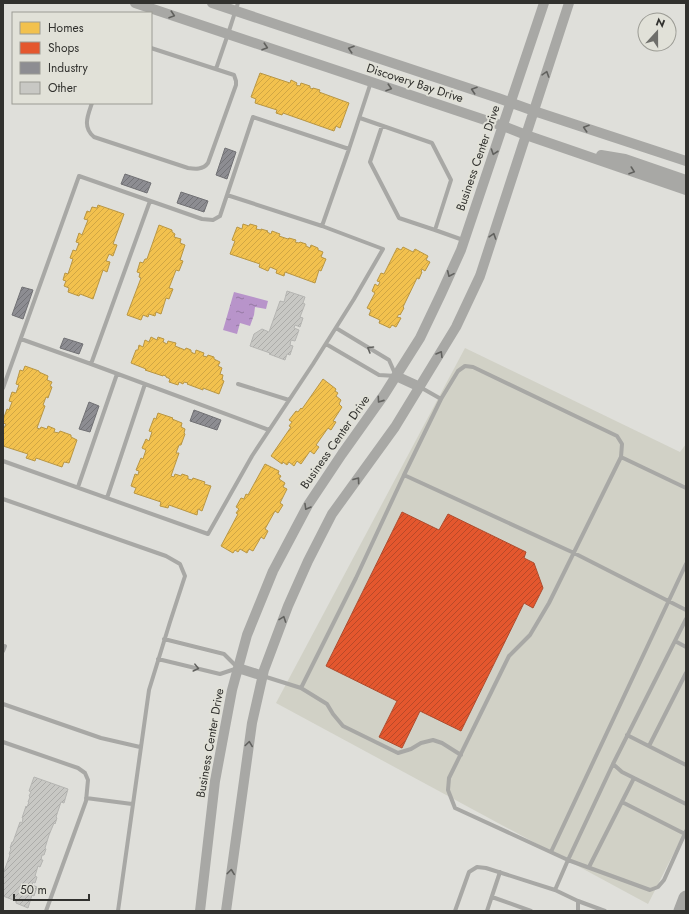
<svg xmlns="http://www.w3.org/2000/svg" width="689" height="914" font-family="Jost,sans-serif">
	<style>
		.built { fill: #d1d1c6 }
		.water { fill: url(#water-ripples) }
		.homes { fill: url(#homes-hatch); stroke: #b89644 }
		.shops { fill: url(#shops-hatch); stroke: #ae4c2e }
		.industry { fill: url(#industry-hatch); stroke: #717174 }
		.building { fill: url(#building-hatch); stroke: #b5b5b2 }
		.lines { fill: none; stroke-linecap: round; stroke-linejoin: round }
		.service { stroke: #a8a8a5; stroke-width: 4 }
		.tertiary { stroke: #a8a8a5; stroke-width: 10 }
		.motorway { stroke: #a6a6a3; stroke-width: 15 }
		.oneway { stroke: #61615e }
		.labels { text-anchor: middle; dominant-baseline: central; stroke-width: 4; stroke-linejoin: round; paint-order: stroke }
		.street-label { font-size: 12px; fill: #31312e; stroke: #e1e1d8 }
	</style>
	<defs>
		<pattern id="water-ripples" width="26" height="14" patternUnits="userSpaceOnUse"><rect width="26" height="14" fill="#b894ca"/><path d="M2 4q2-2 4 0t4 0M15 11q2-2 4 0t4 0" fill="none" stroke="#9679a4"/></pattern>
		<pattern id="homes-hatch" width="6" height="6" patternUnits="userSpaceOnUse"><rect width="6" height="6" fill="#f2c14e"/><path d="M-1 1l2-2M0 6l6-6M5 7l2-2" fill="none" stroke="#d0a644"/></pattern>
		<pattern id="shops-hatch" width="6" height="6" patternUnits="userSpaceOnUse"><rect width="6" height="6" fill="#e4572e"/><path d="M-1 1l2-2M0 6l6-6M5 7l2-2" fill="none" stroke="#b94928"/></pattern>
		<pattern id="industry-hatch" width="6" height="6" patternUnits="userSpaceOnUse"><rect width="6" height="6" fill="#8d8d92"/><path d="M-1 1l2-2M0 6l6-6M5 7l2-2" fill="none" stroke="#747478"/></pattern>
		<pattern id="building-hatch" width="6" height="6" patternUnits="userSpaceOnUse"><rect width="6" height="6" fill="#c8c8c4"/><path d="M-1 1l2-2M0 6l6-6M5 7l2-2" fill="none" stroke="#acaca9"/></pattern>
	</defs>
	<rect width="100%" height="100%" fill="#dfdfda"/>
	<path class="built" d="M465,348L680,452L686,444V829L648,904L276,703Z"/>
	<path class="water" d="M234,292L268,301L266,309L255,307L254,315L250,326L240,323L237,334L223,330Z"/>
	<path class="homes" d="M260,73L290,83L291,80L297,83L296,85L300,86L301,83L310,86V88L312,89L313,88L320,90L319,92L349,103L340,128L336,126L334,131L283,113L282,115L276,113L277,110L255,103L256,99L251,97Z
		M98,205L124,214L113,244L117,245L113,256L109,254L106,261L110,262L107,272L103,270L93,299L80,294L79,296L68,292L69,288L64,286L66,281L63,280L65,273L68,274L73,259L70,258L73,250L76,251L79,243L76,242L79,233L82,235L88,220L84,219L87,211L90,212L92,207L97,208Z
		M243,224L249,226L250,224L257,226L256,229L261,230V229L268,231L267,232L271,234L272,231L280,234L279,236L288,239L289,238L296,240L295,242L299,243L300,242L306,244V246L310,248L311,245L318,248V250L323,252L321,257L326,259L321,271L319,270L315,283L285,272L284,276L276,273L277,270L270,267L268,271L259,267L260,264L230,254L235,241L232,240L237,227L242,229Z
		M159,225L172,230V232L175,234L174,237L181,239L180,243L185,245L180,260L183,261L179,271L176,270L169,288L173,289L169,299L166,298L161,314L156,312L155,316L149,314L148,317L143,315L141,320L127,315L141,278L139,277L140,273L137,272L140,262L143,263L145,259H147Z
		M403,247L413,252L415,249L428,256L426,260L430,262L425,271L422,269L421,272H422L419,279L417,278L403,307L404,308L400,315L399,314L397,317L401,318L396,327L392,325L390,328L379,323L380,320L369,315L371,310L367,308L375,293L372,291L375,284L378,286L380,282L377,281L381,273L384,274L397,248L401,250Z
		M151,337L157,340L158,337L164,339L163,342L167,344L168,341L176,343L175,346L185,350L186,348L191,350V352L195,354L196,350L204,353L203,356L207,357L208,355L214,357V359L220,362L218,366L222,368L220,374L223,375L222,380L224,381L219,394L203,388V390L187,384L188,383L184,382L183,384L179,382L178,385L169,382L170,379L166,377V376L163,375V376L145,370L146,369L131,363L136,350H138L139,345L143,347L145,340L149,342Z
		M25,366L39,371V372L48,376L47,380L52,382L50,386L52,387L48,398L46,397L43,405L45,406L37,428L40,429L41,427L47,429L48,426L55,429L54,432L59,433L60,431L71,435V437L77,440L69,463L64,462L62,467L36,458L35,461L26,458L28,454L3,446V427L4,428L6,424L3,423V420L7,409L9,410L12,402L9,401L12,392L16,393L19,385L16,384L20,370L23,371Z
		M323,379L336,389L335,391L338,393L336,396L341,400L339,404L342,407L333,421L336,422L331,430L328,428L316,445L319,447L314,454L310,451L301,464L297,461L294,466L289,462L287,465L283,462L282,464L271,456L291,427L289,426L292,422L289,420L296,411L298,412L301,408L302,409Z
		M158,413L173,418L172,419L182,423L181,427L185,429L184,433L185,434L181,445H179L176,453H179L171,476L174,477L175,474L181,476L182,474L188,476V479L192,480L193,478L205,482L204,484L211,486L202,511L198,509L197,515L169,505L168,508L160,506L161,502L134,493L136,488L131,486L135,474L138,475L139,471L136,470L141,458L143,459L146,450L142,448L146,439L149,441L152,432L149,431L154,418L156,419Z
		M265,464L279,471L278,474L281,476L279,479L285,483L283,487L287,489L280,503L283,505L278,513L275,511L265,529L268,531L264,539L261,537L253,551L249,549L247,553L240,549L238,552L235,550L233,553L221,546L238,514L236,513L239,509L236,507L241,498L244,499L246,494L248,495Z"/>
	<path class="shops" d="M402,512L439,530L448,514L526,552L524,558L534,563L543,588L533,608L524,603L461,731L420,711L402,748L379,737L397,701L326,666Z"/>
	<path class="industry" d="M225,148L236,152L227,179L216,175Z
		M125,174L151,183L147,193L121,184Z
		M181,192L208,201L204,212L177,203Z
		M22,287L33,290L23,319L12,315Z
		M64,338L83,344L79,354L60,348Z
		M89,402L99,406L90,432L79,429Z
		M194,410L221,420L217,430L190,421Z"/>
	<path class="building" d="M287,291L305,297L303,303L305,304L300,317L303,318L300,327L295,325L294,328L299,330L295,341L291,340L290,345L293,346L290,355L287,354L285,360L269,354L270,353L250,346L254,334L262,329L269,332L280,301L284,302Z
		M34,777L68,789L64,803L61,802L56,817L57,818L55,824L54,823L49,835L45,848L46,849L44,855H42L41,860H43L40,867L38,866L35,876L37,877L35,883L33,882L32,885L37,887L34,896L32,895L28,908L16,903V901L3,896V874L10,855L9,854L11,849L10,848L12,842H13L20,822L22,823L23,818H22L26,806L27,807L29,802H28L30,797L29,796L31,792L29,791Z"/>
	<g class="lines">
		<path class="service" d="M216,69L228,34L238,3
			M92,103C88,115 82,127 94,137L188,168C195,169 203,170 208,163L236,85V81L234,75L151,48
			M360,118L432,143L451,180L435,230L399,218L370,162L382,126
			M227,195L322,226
			M435,230L463,240
			M21,339L91,364L150,201
			M326,344L379,375L396,376L389,360L336,328
			M91,364L269,430
			M238,384L289,400
			M420,387L441,399L458,371L465,366L473,367L617,436L622,444L621,457L686,488
			M3,388L79,176L202,219L213,220L220,216L253,117L349,149L371,82
			M441,399L404,475L574,553L686,610
			M3,461L208,534L252,456L313,364L354,299L383,249L322,226L349,149
			M78,487L117,374
			M107,498L145,384
			M3,499L166,556L180,564L185,576L170,622L149,690L118,911
			M686,619L613,764L622,772L686,804
			M675,641L686,647
			M3,651L5,646
			M158,659L220,674L238,668L224,654L164,639
			M263,676L301,688L356,578L404,475
			M301,688L327,704L333,714L343,726L398,753L411,749L421,743L433,740L442,743L461,755
			M3,704L101,738L140,747
			M627,735L686,765
			M3,742L78,768L85,773L88,780L86,801L46,911
			M649,746L686,673
			M613,764L568,860L455,808L448,790L449,778L509,656L530,635L549,603L621,457
			M86,798L132,804
			M622,802L685,834
			M551,852L686,564
			M589,867L634,778
			M492,897L531,911
			M578,901L605,911
			M455,911L469,872L477,867L486,868L555,890
			M487,911L500,872
			M578,911V901L555,890L568,860L650,890L658,887L664,880L686,831"/>
		<path class="tertiary" d="M135,3L503,126L526,135L686,190
			M212,3L498,98L534,111L686,161
			M601,155L625,159L686,180
			M396,376L420,387
			M238,668L263,676
			M200,911L215,781L232,690L247,635L273,571L308,505L342,454L384,395L420,338L441,294L461,250L544,3
			M226,911L252,723L264,670L288,606L308,561L332,514L395,427L456,327L480,276L569,3"/>
		<path class="motorway" d="M681,911L686,898"/>
	</g>
	<defs><path id="oneway-chevron" d="M-2-3.5L2.5 0L-2 3.5" fill="none" stroke-width="1.6" stroke-linecap="round" stroke-linejoin="round"/></defs>
	<g class="oneway">
		<use href="#oneway-chevron" transform="translate(172 15) rotate(18)"/>
		<use href="#oneway-chevron" transform="translate(265 47) rotate(18)"/>
		<use href="#oneway-chevron" transform="translate(351 49) rotate(-162)"/>
		<use href="#oneway-chevron" transform="translate(546 74) rotate(-72)"/>
		<use href="#oneway-chevron" transform="translate(389 88) rotate(18)"/>
		<use href="#oneway-chevron" transform="translate(474 90) rotate(-162)"/>
		<use href="#oneway-chevron" transform="translate(586 128) rotate(-162)"/>
		<use href="#oneway-chevron" transform="translate(494 152) rotate(109)"/>
		<use href="#oneway-chevron" transform="translate(632 171) rotate(19)"/>
		<use href="#oneway-chevron" transform="translate(493 236) rotate(-72)"/>
		<use href="#oneway-chevron" transform="translate(450 274) rotate(114)"/>
		<use href="#oneway-chevron" transform="translate(370 349) rotate(-149)"/>
		<use href="#oneway-chevron" transform="translate(440 354) rotate(-59)"/>
		<use href="#oneway-chevron" transform="translate(380 400) rotate(125)"/>
		<use href="#oneway-chevron" transform="translate(357 480) rotate(-54)"/>
		<use href="#oneway-chevron" transform="translate(307 507) rotate(120)"/>
		<use href="#oneway-chevron" transform="translate(283 619) rotate(-70)"/>
		<use href="#oneway-chevron" transform="translate(196 668) rotate(14)"/>
		<use href="#oneway-chevron" transform="translate(249 744) rotate(-82)"/>
		<use href="#oneway-chevron" transform="translate(231 872) rotate(-83)"/>
	</g>
	<g class="labels">
		<g class="street-label">
			<text transform="translate(415 83) rotate(18)">Discovery Bay Drive</text>
			<text transform="translate(478 158) rotate(-71)">Business Center Drive</text>
			<text transform="translate(335 442) rotate(-55)">Business Center Drive</text>
			<text transform="translate(210 743) rotate(-80)">Business Center Drive</text>
		</g>
	</g>
	<rect width="689" height="914" fill="none" stroke="#31312e" stroke-width="8"/>
	<rect x="12" y="12" width="140" height="92" fill="#e1e1d8" stroke="#9b9b94"/>
	<rect x="20" y="22" width="20" height="12" fill="#f2c14e" stroke="#9b9b94"/>
	<text x="48" y="32" font-size="12" fill="#31312e">Homes</text>
	<rect x="20" y="42" width="20" height="12" fill="#e4572e" stroke="#9b9b94"/>
	<text x="48" y="52" font-size="12" fill="#31312e">Shops</text>
	<rect x="20" y="62" width="20" height="12" fill="#8d8d92" stroke="#9b9b94"/>
	<text x="48" y="72" font-size="12" fill="#31312e">Industry</text>
	<rect x="20" y="82" width="20" height="12" fill="#c8c8c4" stroke="#9b9b94"/>
	<text x="48" y="92" font-size="12" fill="#31312e">Other</text>
	<g transform="translate(657 32) rotate(21)"><circle r="19" fill="#e1e1d8" stroke="#9b9b94"/>
	<path d="M0-3L7 15L0 10L-7 15Z" fill="#6e6e6a"/>
	<text y="-6" font-size="11" font-weight="bold" text-anchor="middle" fill="#31312e">N</text>
	</g>
	<path d="M14 894v6h75v-6" fill="none" stroke="#31312e" stroke-width="2"/>
	<text x="20" y="894" font-size="12" fill="#31312e" stroke="#e1e1d8" stroke-width="3" paint-order="stroke">50 m</text>
</svg>
